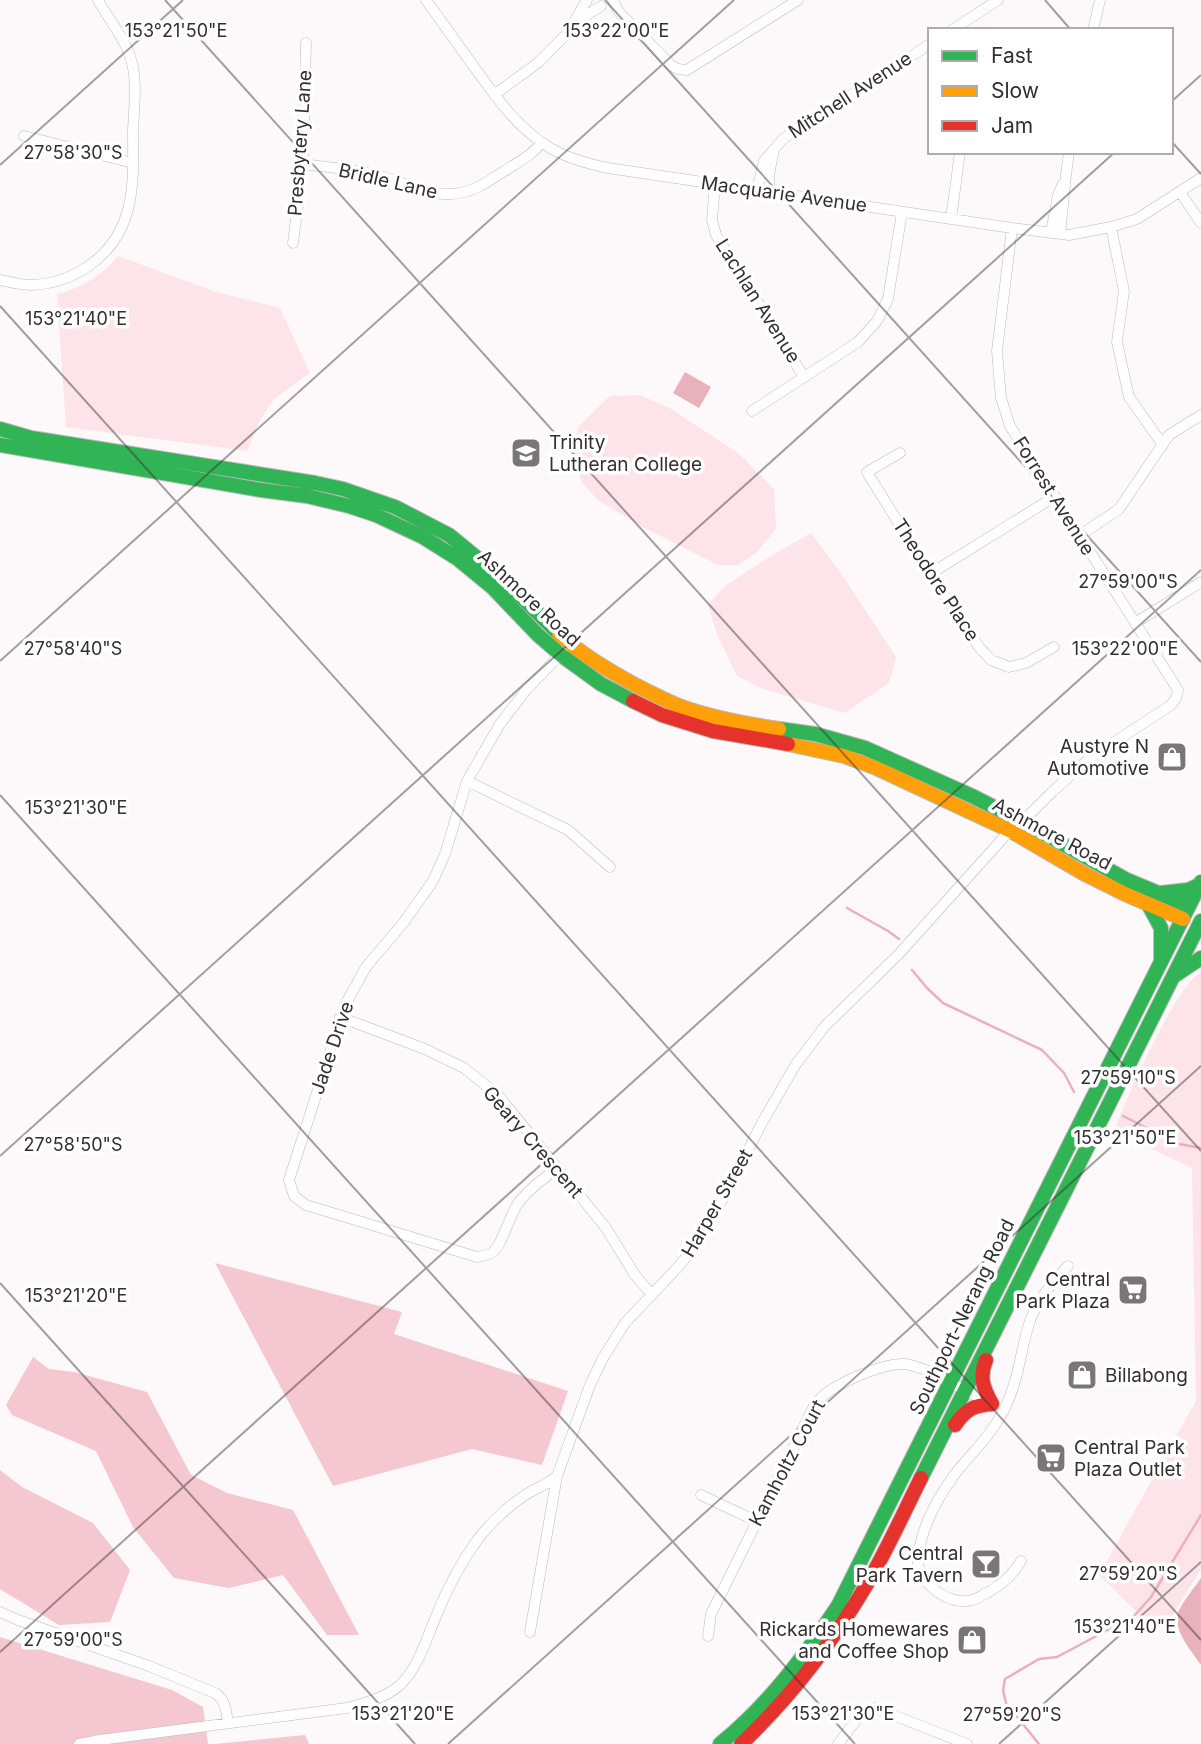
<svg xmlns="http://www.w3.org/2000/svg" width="1201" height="1744" font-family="Inter,sans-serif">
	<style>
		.green { fill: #fce4e8 }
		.forest { fill: #f5c7d0 }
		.water { fill: #e9b1bc }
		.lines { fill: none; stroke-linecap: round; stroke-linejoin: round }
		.stream { stroke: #e9b1bc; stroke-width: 2.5 }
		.street-casing { stroke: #beb9ba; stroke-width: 11 }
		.fast-casing { stroke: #beb9ba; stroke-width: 16 }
		.slow-casing { stroke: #beb9ba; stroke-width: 16 }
		.jam-casing { stroke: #beb9ba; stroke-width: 16 }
		.street { stroke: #fffefe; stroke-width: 10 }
		.fast { stroke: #30b455; stroke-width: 14 }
		.slow { stroke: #ff9f0a; stroke-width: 14 }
		.jam { stroke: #e5322d; stroke-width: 14 }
		.ticks { fill: none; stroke: #342e2f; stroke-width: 2; stroke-opacity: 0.45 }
		.labels { text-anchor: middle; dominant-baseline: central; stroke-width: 7; stroke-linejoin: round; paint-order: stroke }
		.street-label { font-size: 19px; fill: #342e2f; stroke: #fff }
		.poi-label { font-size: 19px; fill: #342e2f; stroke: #fff; text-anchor: end }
		.ticks-label { font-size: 18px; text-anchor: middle; fill: #342e2f; stroke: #fff; stroke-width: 7; stroke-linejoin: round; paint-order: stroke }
	</style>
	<rect width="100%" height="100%" fill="#fdf8f9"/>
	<path class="green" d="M118,256L216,292L280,308L310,373L274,399L259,422L247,451L66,427L57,294C82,288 102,276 118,256Z
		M640,395L671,409L738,453L774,489L776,529L756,553L738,565H718L639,525L598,500L582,483L571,447L579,426L610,396Z
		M811,533L842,575L896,657L889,683L844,713L761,688L737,676L717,634L708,605L724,587L774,554Z
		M1201,972V1569L1168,1623L1150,1625L1099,1575L1196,1401L1192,1168L1114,1131C1126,1100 1175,986 1201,972Z"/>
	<path class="forest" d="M215,1263L402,1312L394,1334L568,1391L542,1465L472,1449L333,1486Z
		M33,1357L49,1369L74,1372L147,1392L191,1475L227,1493L293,1510L359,1635H327L283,1575L229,1588L174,1578L133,1527L96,1451L12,1415L6,1405Z
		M0,1470L22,1487L93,1523L130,1570L110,1622L59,1625L0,1589Z
		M0,1637L172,1690L203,1707L208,1744H0Z
		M305,1735L309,1744H215Z"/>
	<path class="water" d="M685,372L711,387L699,408L673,393Z
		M1201,1578V1665C1191,1650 1171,1629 1179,1610C1185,1599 1194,1588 1201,1578Z"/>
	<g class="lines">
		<path class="stream" d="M847,908L888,931L899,939
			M912,970L927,988L943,1003L1042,1050L1064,1073L1074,1092
			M1123,1116L1179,1144L1201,1148
			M1039,1744L1006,1703L1003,1690L1005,1679L1039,1659L1057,1657L1134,1616L1151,1597L1201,1515"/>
		<g class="street-casing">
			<path id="street" d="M426,0C443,24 460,47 477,71C499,101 519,130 552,149C569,159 589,164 608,168L1012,228L1069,235L1111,227L1137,219L1201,178
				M613,0L618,11L672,66L678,69L687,70L798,0
				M575,20L587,0
				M952,30L998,0
				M1093,30L1100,0
				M494,95L539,62L581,19L601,6
				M24,136L133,163
				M303,164C326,167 349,169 372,174C411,182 440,207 480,186C488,182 496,176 503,172C516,163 532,156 541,143
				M715,184L712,220L716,235L804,377
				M757,190L764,161L783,139L930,44
				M770,191L769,175L773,154
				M1180,192L1201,223
				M951,219L960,152
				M1111,227L1124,291L1117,342L1129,397L1163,445
				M1051,233L1058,195L1063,184
				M1060,234C1063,207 1065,179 1069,152
				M293,243L303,164L306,43
				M0,280C10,282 21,285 32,285C74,283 113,257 126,216C135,189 133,159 133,131C134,106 138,79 130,56C123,35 108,19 98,0
				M752,411L858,342L877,321L888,299L902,212
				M900,453L867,472L930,574L979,647L991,660L1009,667L1026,663L1054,647
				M1079,536L1119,509L1169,435L1201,415
				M930,574L1054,497
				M1135,623L1201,582
				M467,781L568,830L610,867
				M340,1017L425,1049L464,1068L498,1095L606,1228L635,1275L652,1295
				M558,1168C544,1178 530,1188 519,1202C510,1214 502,1245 493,1252C489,1255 483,1256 477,1257L306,1205L294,1196L289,1180L345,1005L366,967L404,922L433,881L445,854L467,781L500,724L527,689L563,652
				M701,1495L756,1521
				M1021,1561C1012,1576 1002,1584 987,1593C982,1595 977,1599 972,1600C949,1607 914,1581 918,1556C922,1527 938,1497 955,1474C973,1451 990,1437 1004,1410C1020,1378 1020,1349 1031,1318C1039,1298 1053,1281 1068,1266
				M0,1612L18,1620L149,1666L215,1693C226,1700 226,1711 228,1723
				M530,1632L557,1476L590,1385L603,1358L625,1323L678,1267L693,1249L724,1197L763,1121L796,1064L825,1026L898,955L1004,837L1030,814L1052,792L1090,758L1171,705L1176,698L1178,690L1010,426L1001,398L997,351L1012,228
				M708,1636L711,1614L814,1406C826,1386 882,1363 905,1364C912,1365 919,1368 926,1370L988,1402
				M79,1744L100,1740L347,1708C366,1703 385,1698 400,1685C419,1667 427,1637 437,1614C448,1587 461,1562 478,1539C490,1524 505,1509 521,1498C532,1489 546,1486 557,1476
				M838,1744L861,1714L875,1708L967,1744"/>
		</g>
		<g class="fast-casing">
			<path id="fast" d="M0,429L31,438L315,483L343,489L395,507L449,535L505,581L559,634
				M0,445L261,490L307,496L349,506L376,515L423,537L458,559L492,587L538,635L561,655L601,684L633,701
				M779,729L815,734L865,748L972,796L1023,822L1127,880L1189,906
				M1161,893L1188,890L1199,885
				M1148,904L1161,928V959
				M1174,976L1201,958
				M921,1478L1201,921
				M720,1744C768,1705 804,1657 838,1606L1201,882"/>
		</g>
		<g class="slow-casing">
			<path id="slow" d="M559,634C582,655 608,670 635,685C649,692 664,700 679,706C711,718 745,724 779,729
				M788,744L844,756L874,767L1011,831L1083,873L1127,895L1183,919"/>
		</g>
		<g class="jam-casing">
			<path id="jam" d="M633,701L662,715L713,731L788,744
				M955,1425C965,1410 974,1405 992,1404C983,1388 979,1377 986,1360
				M741,1744C791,1697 832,1643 867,1584C887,1550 903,1514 921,1478"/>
		</g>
		<use href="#street" class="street"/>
		<use href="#fast" class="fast"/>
		<use href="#slow" class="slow"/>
		<use href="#jam" class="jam"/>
	</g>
	<path class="ticks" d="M165,0L1201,1151M605,0L1201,662M1045,0L1071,30M1171,102L1201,75M1171,141L1201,174M0,165L183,0M0,306L1201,1640M0,661L734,0M0,795L855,1744M0,1156L1115,152M0,1283L415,1744M0,1652L1201,570M448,1744L1201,1066M999,1744L1201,1562"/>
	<defs>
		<g id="school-square" transform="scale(1.575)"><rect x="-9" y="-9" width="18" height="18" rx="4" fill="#7a7576" stroke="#fff"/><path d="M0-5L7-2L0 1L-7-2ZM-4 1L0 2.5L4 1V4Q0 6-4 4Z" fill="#fff"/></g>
		<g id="shop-square" transform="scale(1.575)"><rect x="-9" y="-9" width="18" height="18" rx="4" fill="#7a7576" stroke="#fff"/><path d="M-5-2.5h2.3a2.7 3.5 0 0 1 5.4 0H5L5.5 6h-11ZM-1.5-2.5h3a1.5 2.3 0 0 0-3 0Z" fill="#fff"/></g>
		<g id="supermarket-square" transform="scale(1.575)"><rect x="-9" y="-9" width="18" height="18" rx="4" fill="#7a7576" stroke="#fff"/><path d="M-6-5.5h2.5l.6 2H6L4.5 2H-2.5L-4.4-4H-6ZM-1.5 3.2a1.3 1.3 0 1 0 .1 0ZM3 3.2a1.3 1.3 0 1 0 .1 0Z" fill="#fff"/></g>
		<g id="bar-square" transform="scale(1.575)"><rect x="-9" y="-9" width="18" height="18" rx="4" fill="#7a7576" stroke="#fff"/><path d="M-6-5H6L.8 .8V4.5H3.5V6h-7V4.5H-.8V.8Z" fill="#fff"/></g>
	</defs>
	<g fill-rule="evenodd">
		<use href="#school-square" x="526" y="453"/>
		<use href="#shop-square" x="1172" y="757"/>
		<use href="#supermarket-square" x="1133" y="1290"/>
		<use href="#shop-square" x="1082" y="1375"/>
		<use href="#supermarket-square" x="1051" y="1458"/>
		<use href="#bar-square" x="986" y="1564"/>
		<use href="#shop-square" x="972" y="1640"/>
	</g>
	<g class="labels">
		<g class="street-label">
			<text transform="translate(850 95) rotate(-33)">Mitchell Avenue</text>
			<text transform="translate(300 143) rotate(-86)">Presbytery Lane</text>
			<text transform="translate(388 181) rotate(13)">Bridle Lane</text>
			<text transform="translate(784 194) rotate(8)">Macquarie Avenue</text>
			<text transform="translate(758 301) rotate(58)">Lachlan Avenue</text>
			<text transform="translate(1054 496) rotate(58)">Forrest Avenue</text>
			<text transform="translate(936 580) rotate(57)">Theodore Place</text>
			<text transform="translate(529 598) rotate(43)">Ashmore Road</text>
			<text transform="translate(1052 834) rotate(28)">Ashmore Road</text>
			<text transform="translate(332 1048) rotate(-71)">Jade Drive</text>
			<text transform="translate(533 1142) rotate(49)">Geary Crescent</text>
			<text transform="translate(717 1203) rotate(-60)">Harper Street</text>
			<text transform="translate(962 1317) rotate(-64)">Southport-Nerang Road</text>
			<text transform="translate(787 1463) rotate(-62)">Kamholtz Court</text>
		</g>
		<g class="poi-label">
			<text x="549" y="442" text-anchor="start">Trinity<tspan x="549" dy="22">Lutheran College</tspan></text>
			<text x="1149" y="746">Austyre N<tspan x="1149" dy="22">Automotive</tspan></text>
			<text x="1110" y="1279">Central<tspan x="1110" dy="22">Park Plaza</tspan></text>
			<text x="1105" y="1375" text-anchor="start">Billabong</text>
			<text x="1074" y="1447" text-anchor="start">Central Park<tspan x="1074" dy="22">Plaza Outlet</tspan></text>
			<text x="963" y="1553">Central<tspan x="963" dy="22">Park Tavern</tspan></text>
			<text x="949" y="1629">Rickards Homewares<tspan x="949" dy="22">and Coffee Shop</tspan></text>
		</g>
	</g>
	<g class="ticks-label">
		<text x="176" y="37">153°21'50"E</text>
		<text x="616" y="37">153°22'00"E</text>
		<text x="73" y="159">27°58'30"S</text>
		<text x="76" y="325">153°21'40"E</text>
		<text x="1128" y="588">27°59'00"S</text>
		<text x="73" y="655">27°58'40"S</text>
		<text x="1125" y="655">153°22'00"E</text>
		<text x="76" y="814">153°21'30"E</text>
		<text x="1128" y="1084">27°59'10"S</text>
		<text x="1125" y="1144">153°21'50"E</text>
		<text x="73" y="1151">27°58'50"S</text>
		<text x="76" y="1302">153°21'20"E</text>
		<text x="1128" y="1580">27°59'20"S</text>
		<text x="1125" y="1633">153°21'40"E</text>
		<text x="73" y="1646">27°59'00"S</text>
		<text x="403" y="1720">153°21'20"E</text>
		<text x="843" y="1720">153°21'30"E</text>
		<text x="1012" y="1721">27°59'20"S</text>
	</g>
	<rect x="928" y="28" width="245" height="126" fill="#ffffff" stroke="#aeabac" stroke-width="2"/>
	<rect x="942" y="51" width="35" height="10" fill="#30b455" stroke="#aeabac" stroke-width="2"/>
	<text x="991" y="63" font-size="21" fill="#342e2f">Fast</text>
	<rect x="942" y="86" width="35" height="10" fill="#ff9f0a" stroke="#aeabac" stroke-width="2"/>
	<text x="991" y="98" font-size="21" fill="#342e2f">Slow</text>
	<rect x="942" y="121" width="35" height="10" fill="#e5322d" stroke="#aeabac" stroke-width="2"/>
	<text x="991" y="133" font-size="21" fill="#342e2f">Jam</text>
</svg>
